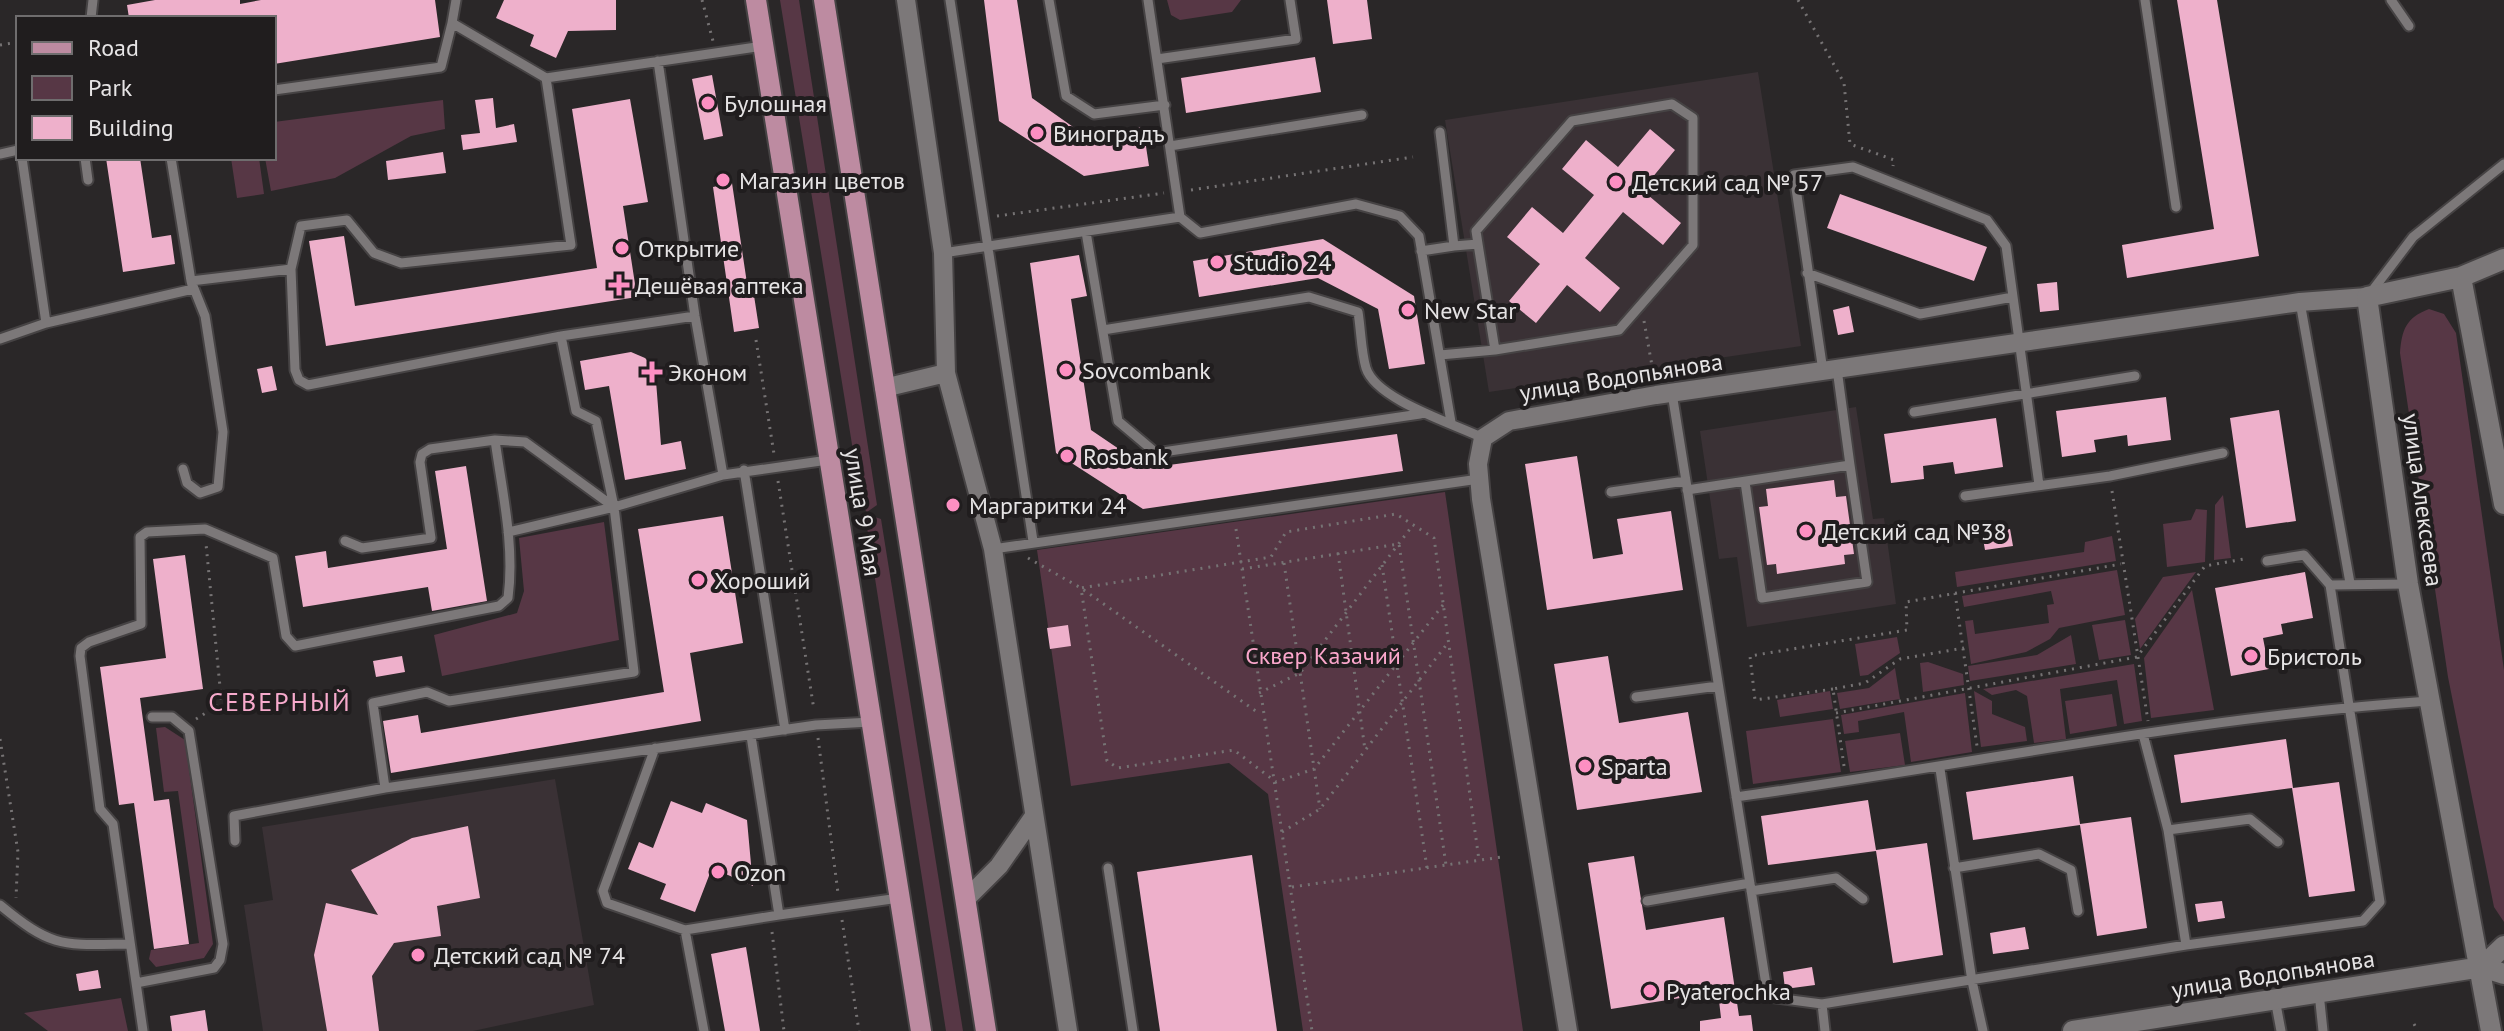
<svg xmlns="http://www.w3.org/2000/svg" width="2504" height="1031" font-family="'PT Sans',sans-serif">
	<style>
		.built { fill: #3a3135 }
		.green { fill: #573745 }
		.building { fill: #eeb0cb }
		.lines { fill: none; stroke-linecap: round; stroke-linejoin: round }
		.lane-casing { stroke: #464344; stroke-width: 13 }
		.street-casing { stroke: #464344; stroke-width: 22 }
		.secondary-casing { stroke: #464344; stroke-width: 24 }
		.primary-casing { stroke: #464344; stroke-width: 24 }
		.path { stroke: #767374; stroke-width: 3; stroke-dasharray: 2 6; stroke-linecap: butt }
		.lane { stroke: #7c7879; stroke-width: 9 }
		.street { stroke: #7c7879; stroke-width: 18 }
		.secondary { stroke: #7c7879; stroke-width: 20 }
		.primary { stroke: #bd8ba1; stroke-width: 20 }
		.poi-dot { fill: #fc8fc2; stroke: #201d1e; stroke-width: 3 }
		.labels { text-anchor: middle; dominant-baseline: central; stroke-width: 8; stroke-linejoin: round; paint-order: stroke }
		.poi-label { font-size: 24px; fill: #e6e4e5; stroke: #201d1e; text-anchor: start }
		.street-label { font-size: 24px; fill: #e6e4e5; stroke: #201d1e }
		.park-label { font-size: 24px; fill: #faa6cb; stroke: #201d1e }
		.neighbourhood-label { font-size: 26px; letter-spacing: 2px; fill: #f7aacc; stroke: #201d1e }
	</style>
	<rect width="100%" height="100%" fill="#2a2728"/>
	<path class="built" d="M1758,72L1801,346L1489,392L1445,120Z
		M1856,407L1873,519L1884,518L1896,604L1747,627L1737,557L1719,559L1700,431Z
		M555,779L594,1005L473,1031H263L244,905L273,900L262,827Z"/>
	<path class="green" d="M780,0H799L877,505L867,512L862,506Z
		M1167,0H1241L1232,12L1180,20L1171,15Z
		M443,100L445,129L411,136L335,178L271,191L265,158H274V122Z
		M231,158H259L264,194L237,198Z
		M2429,309L2444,314L2456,333L2504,670V922L2494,907L2448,677L2400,353C2402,329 2406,318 2429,309Z
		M1445,492L1523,1031H1303L1268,794L1229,763L1071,786L1037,550Z
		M2223,495L2231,558L2214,560L2215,505Z
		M2196,509L2207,510L2205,562L2167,567L2163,524L2191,520Z
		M869,515L881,519L963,1031H946L866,521Z
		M604,522L619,640L442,676L434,635L517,613L524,591L519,538Z
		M2112,536L2116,561L1957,587L1955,572L2084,552L2085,542Z
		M2117,570L2125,615L2059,628L2050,639L2026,652L1971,664L1965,621L1973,620L1975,634L2049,623L2047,605L2054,604L2051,591L1964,607L1962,596Z
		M2196,572L2140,649L2135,619L2163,577Z
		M2192,590L2214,710L2151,718L2144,658Z
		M2125,620L2131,655L2099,660L2092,625Z
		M2071,635L2076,664L1970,681L1968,666L2037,655Z
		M1897,637L1900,653L1868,675L1860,676L1855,644Z
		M1928,662L1963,674L1964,685L1923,692L1920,663Z
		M2134,664L2142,721L2124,724L2117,680L2060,689L2066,739L2034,743L2027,696L2016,690L1992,695L1983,689Z
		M1895,668L1900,699L1840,709L1837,693L1869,688Z
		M1830,691L1833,709L1780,717L1777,700Z
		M1974,691L1992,701V714L2025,727L2027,741L1981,747Z
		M1965,693L1972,752L1911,762L1904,712L1858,721L1859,732L1844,734L1841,715Z
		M2112,694L2117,726L2070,734L2065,701Z
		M1833,719L1841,772L1753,784L1746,731Z
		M165,727L185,740L213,944L204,958L156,967L149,959L151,950L199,943L178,791L164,792L156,728Z
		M1900,733L1905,765L1850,772L1845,741Z
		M121,998L128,1031H48L24,1013Z"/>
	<path class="building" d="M155,0H240V4L261,0H435L440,37L274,64V18H129L127,5Z
		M504,0H616V30L568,31L556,58L530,46L534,35L496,18Z
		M984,0H1017L1032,98L1086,136L1143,127L1149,166L1084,176L999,121Z
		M1327,0H1367L1372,39L1333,44Z
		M2177,0H2217L2259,256L2127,278L2122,245L2214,229Z
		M1315,57L1321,92L1186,113L1181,78Z
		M712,75L723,136L704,140L692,79Z
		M493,98L496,128L514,124L517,142L463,150L461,135L480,133L475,100Z
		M630,99L648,202L623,206L637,297L326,346L309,241L344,236L355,306L597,268L572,109Z
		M1650,129L1675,150L1642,190L1681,223L1663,245L1623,212L1585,258L1620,288L1600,312L1567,285L1536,323L1509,301L1540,264L1507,237L1532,207L1563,233L1594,195L1562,169L1586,140L1618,167Z
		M443,152L446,173L388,180L386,161Z
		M106,158H140L152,238L171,235L175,264L123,272Z
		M732,183L748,290L753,289L759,328L734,332L713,187Z
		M1840,194L1987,247L1974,281L1827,228Z
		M1323,239L1414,296L1425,364L1389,369L1378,309L1318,278L1199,297L1193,261Z
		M1079,255L1087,296L1071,299L1091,430L1147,468L1397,434L1403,471L1143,509L1056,453L1030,263Z
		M2057,282L2059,310L2040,312L2037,284Z
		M1849,306L1854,332L1838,335L1833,310Z
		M631,352L645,358L655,368L661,445L681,441L686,469L625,480L609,386L585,390L580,361Z
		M272,366L277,390L262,393L257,369Z
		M2166,397L2171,440L2128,446L2127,435L2094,440L2096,452L2062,457L2056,411Z
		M2279,410L2296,521L2246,528L2230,418Z
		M1996,418L2003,467L1955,474L1953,462L1923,466L1924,479L1891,483L1884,434Z
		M1577,456L1593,559L1623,554L1617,519L1671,511L1683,590L1547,610L1525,464Z
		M466,466L487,601L432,611L428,587L303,607L295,556L326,551L328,568L447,549L435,471Z
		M1834,480L1836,497L1846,496L1854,554L1844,555L1845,564L1777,574L1776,564L1767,565L1759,507L1768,506L1766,489Z
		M723,516L743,643L690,653L701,721L391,773L383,721L418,715L421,733L664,692L638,529Z
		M2010,529L2013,546L1985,550L1982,533Z
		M185,555L203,689L140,698L154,801L169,799L189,944L154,949L134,803L119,805L100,667L166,658L153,559Z
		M2305,572L2313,618L2281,624L2283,634L2263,638L2269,669L2231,676L2215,588Z
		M1068,625L1071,646L1050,649L1047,628Z
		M402,656L405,672L376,677L373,661Z
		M1608,656L1619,723L1688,712L1702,792L1577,810L1554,664Z
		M2286,739L2293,788L2339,782L2355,891L2309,897L2292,788L2181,803L2174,755Z
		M2073,776L2080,824L2131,817L2147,928L2097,936L2080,825L1973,840L1966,792Z
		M1868,800L1876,850L1927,843L1943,955L1893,963L1876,851L1768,865L1761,816Z
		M671,801L702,813L706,803L747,820L753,886L712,868L695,912L660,899L666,884L628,869L639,842L653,848Z
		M468,826L480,898L437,906L441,936L394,943L372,976L379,1031H327L314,955L326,903L378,915L351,870L412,838Z
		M1252,855L1277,1031H1160L1137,872Z
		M1634,856L1646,930L1724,917L1739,1016L1751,1015L1753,1031H1700V1021L1721,1018L1718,992L1611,1009L1588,863Z
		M2222,901L2225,918L2198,922L2195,904Z
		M2025,927L2029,949L1993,954L1990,933Z
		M746,947L760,1031H725L711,954Z
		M1812,967L1815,985L1785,989L1783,972Z
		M98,970L101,988L79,991L76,974Z
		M205,1010L208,1031H172L170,1016Z"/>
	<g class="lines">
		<g class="lane-casing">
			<path id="lane" d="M456,0L452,23L546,78L763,46
				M950,0L1033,541
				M1049,0L1066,96L1094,114L1165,105
				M1148,0L1180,217L1200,233L1356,204L1400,216L1419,236L1451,422
				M2145,0L2176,207
				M2391,0L2409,26
				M91,18L93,0
				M1157,59L1296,39L1290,0
				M658,61L695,316L723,475
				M546,78L571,245L401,263L374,253L347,220L301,226L291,269L295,370L299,380L308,385L561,336L695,316
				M274,90L441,67L452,23
				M1170,146L1362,115
				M0,154L18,150
				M22,158L46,323
				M85,158L88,180
				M171,158L191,281L205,316L223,432L218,487L200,493L187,483L183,469
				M1086,232L1118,421L1156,453L1420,414
				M1454,246L1478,244L1476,231L1572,121L1672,104L1693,118V245L1619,330L1495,350L1478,244
				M1421,251L1454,246L1440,132
				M943,253L1180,217
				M1807,273L1920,314L2013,297
				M2369,295L2413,237L2504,164
				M2300,302L2350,583
				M1103,330L1309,297L1358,312C1361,330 1361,351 1366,368C1376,400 1455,424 1483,438
				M0,339L46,323L193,289L191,281L291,269
				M1440,355L1495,350
				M1837,369L1850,465
				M1823,371L1794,175L1853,167L1987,220L2006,246L2039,485
				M1672,393L1768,997L1822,1004L2186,945L2363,921L2380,902L2330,585L2408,584
				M1914,412L2135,376
				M744,470L785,730
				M1687,490L1850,465L1867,582L1762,598L1745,482
				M1611,492L1685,481
				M1965,496L2110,476L2223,453
				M508,532L614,507
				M345,541L362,548L431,538L420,462L422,454L430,449L495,440L525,442L614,507L723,475L828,460
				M993,549L1479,479
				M2267,561L2304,555L2330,585H2334
				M1636,697L1718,686
				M2143,734L2168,830L2186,945
				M751,736L779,915L899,898
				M655,748L603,891L607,903L685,930L779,915
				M1940,769L1972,981L1983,1031
				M385,788L373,703L427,692L449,701L634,672L614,507L596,421L576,411L561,336
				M1736,797C1967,765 2196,717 2429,701
				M2168,830L2250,819L2278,842
				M235,841L234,816L385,788L816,725L871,722
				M1108,868L1133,1031
				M1954,868L2039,854L2071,870L2078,911
				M1751,891L1836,878L1863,899
				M1647,901L1750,883
				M0,905C53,949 63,945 129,944
				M685,930L704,1031
				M136,983L214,968L220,960L223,944L189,731L172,717H152
				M2319,993L2323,1031
				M2275,999L2281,1031
				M1822,1004L1825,1031
				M143,1031L113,824L100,809L80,656L81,648L89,642L141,624L140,537L147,532L205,529L273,558L286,636L295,646L499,606L508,598C515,546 502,491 495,440"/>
		</g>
		<g class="street-casing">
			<path id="street" d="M906,0L943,253L946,373L993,549L1068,1031
				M884,388L946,373
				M965,900L999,866L1034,816
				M1568,1031L1481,499L1478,464L1483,438L1509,421L1656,395L2300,302L2367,297"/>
		</g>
		<g class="secondary-casing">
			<path id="secondary" d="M2461,277L2504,504
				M2482,967L2504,946
				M2073,1031L2482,967L2504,974
				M2491,1031L2408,584L2367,297L2461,277L2504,259"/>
		</g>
		<g class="primary-casing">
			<path id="primary" d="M756,0L921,1031
				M824,0L986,1031"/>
		</g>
		<path class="path" d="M702,0L713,41
			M1798,0L1844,83L1850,144L1894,160L1893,166
			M0,45L18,42
			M1191,190L1413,157
			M997,216L1164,193
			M1644,321L1654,377
			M756,340L774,454
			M778,481L814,710
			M2112,491L2148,721
			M1236,529L1312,1031
			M1338,553L1365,750
			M1028,558L1081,588L1260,714
			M1284,563L1320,809
			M1382,565L1427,868
			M1242,569L1399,544L1446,865
			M1955,593L1977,746
			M1443,605L1314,769L1276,782L1234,750L1118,768L1107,761L1081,588L1271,557L1286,532L1396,514L1434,538L1479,860
			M1833,689L1755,700L1750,656L1907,630L1906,602L2121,564
			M1259,693L1300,673L1413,525
			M1836,713L2137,657L2205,566L2244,559
			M196,719L217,706L221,697L206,544
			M818,738L838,893
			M0,739L18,852L16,898
			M1844,766L1833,689L1865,683L1900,659L1964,648
			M1282,832L1320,809L1447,644
			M1292,887L1502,857
			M842,920L859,1031
			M772,932L784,1031
			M2414,1024L2418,1031"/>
		<use href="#lane" class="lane"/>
		<use href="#street" class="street"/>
		<use href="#secondary" class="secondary"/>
		<use href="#primary" class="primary"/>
	</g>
	<g class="poi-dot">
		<circle cx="708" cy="103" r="8"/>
		<circle cx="1037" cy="133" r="8"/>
		<circle cx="723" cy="180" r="8"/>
		<circle cx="1616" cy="182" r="8"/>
		<circle cx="622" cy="248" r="8"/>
		<circle cx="1217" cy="262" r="8"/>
		<path d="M615 273h8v8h8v8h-8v8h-8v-8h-8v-8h8z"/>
		<circle cx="1408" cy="310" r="8"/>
		<circle cx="1066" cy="370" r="8"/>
		<path d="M648 360h8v8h8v8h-8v8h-8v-8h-8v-8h8z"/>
		<circle cx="1067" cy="456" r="8"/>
		<circle cx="953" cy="505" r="8"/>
		<circle cx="1806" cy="531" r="8"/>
		<circle cx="698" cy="580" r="8"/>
		<circle cx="2251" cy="656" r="8"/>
		<circle cx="1585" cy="766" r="8"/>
		<circle cx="718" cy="872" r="8"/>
		<circle cx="418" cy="955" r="8"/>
		<circle cx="1650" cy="991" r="8"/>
	</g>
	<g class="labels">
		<g class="poi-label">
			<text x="724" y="103">Булошная</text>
			<text x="1053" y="133">Виноградъ</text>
			<text x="739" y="180">Магазин цветов</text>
			<text x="1632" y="182">Детский сад № 57</text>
			<text x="638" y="248">Открытие</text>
			<text x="1233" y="262">Studio 24</text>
			<text x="635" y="285">Дешёвая аптека</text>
			<text x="1424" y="310">New Star</text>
			<text x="1082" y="370">Sovcombank</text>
			<text x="668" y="372">Эконом</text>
			<text x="1083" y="456">Rosbank</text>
			<text x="969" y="505">Маргаритки 24</text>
			<text x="1822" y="531">Детский сад №38</text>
			<text x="714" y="580">Хороший</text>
			<text x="2267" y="656">Бристоль</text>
			<text x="1601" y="766">Sparta</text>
			<text x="734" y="872">Ozon</text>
			<text x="434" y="955">Детский сад № 74</text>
			<text x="1666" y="991">Pyaterochka</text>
		</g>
		<g class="street-label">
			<text transform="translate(1621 377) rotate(-9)">улица Водопьянова</text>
			<text transform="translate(2423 500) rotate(82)">улица Алексеева</text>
			<text transform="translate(863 512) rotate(81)">улица 9 Мая</text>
			<text transform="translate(2273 974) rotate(-9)">улица Водопьянова</text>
		</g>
		<g class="park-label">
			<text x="1323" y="655">Сквер Казачий</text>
		</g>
		<g class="neighbourhood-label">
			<text x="280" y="701">СЕВЕРНЫЙ</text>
		</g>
	</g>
	<rect x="16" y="16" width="260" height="144" fill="#201d1e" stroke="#6f6d6e" stroke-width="2"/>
	<rect x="32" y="42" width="40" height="12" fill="#bd8ba1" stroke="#6f6d6e" stroke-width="2"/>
	<text x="88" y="56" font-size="24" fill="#e6e4e5">Road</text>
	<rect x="32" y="76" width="40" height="24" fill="#573745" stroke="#6f6d6e" stroke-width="2"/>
	<text x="88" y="96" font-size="24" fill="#e6e4e5">Park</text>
	<rect x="32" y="116" width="40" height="24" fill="#eeb0cb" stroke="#6f6d6e" stroke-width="2"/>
	<text x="88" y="136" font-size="24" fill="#e6e4e5">Building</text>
</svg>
